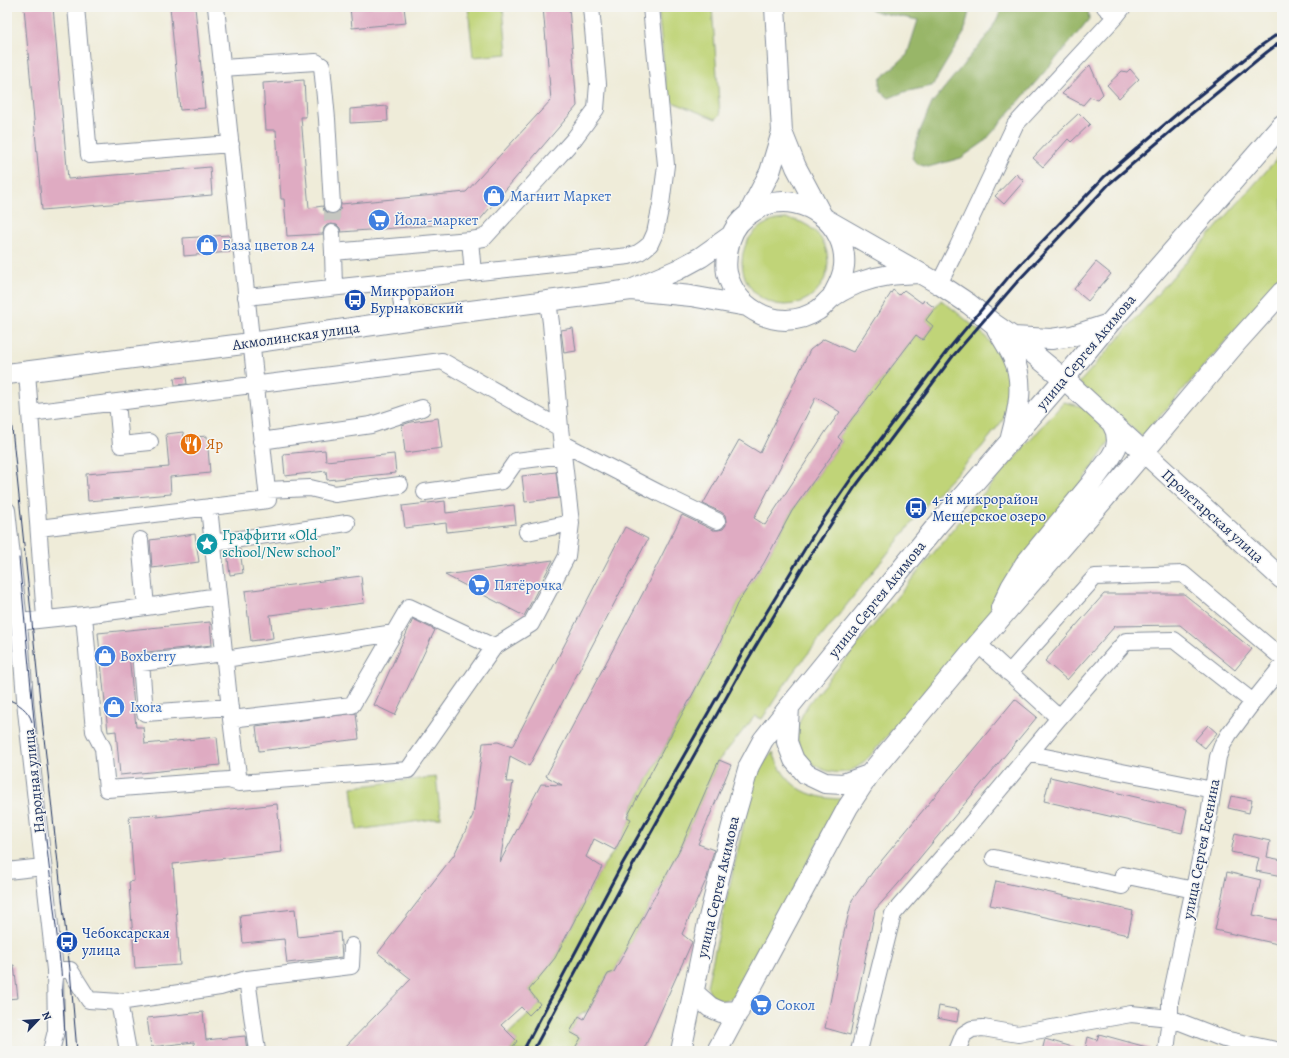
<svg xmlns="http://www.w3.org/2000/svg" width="1289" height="1058" font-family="Alegreya,serif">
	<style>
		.green { fill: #c0d478; stroke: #6e826b }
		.forest { fill: #98b668; stroke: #5a7263 }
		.building { fill: #dfabc2; fill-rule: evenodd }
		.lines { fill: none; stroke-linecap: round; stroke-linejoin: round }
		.minor-tunnel { stroke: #c5c6c0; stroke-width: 16; stroke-dasharray: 16 8; stroke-linecap: butt }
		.minor-casing { stroke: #858e9c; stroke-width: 18 }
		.major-casing { stroke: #858e9c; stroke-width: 22 }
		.minor { stroke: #fff; stroke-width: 16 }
		.major { stroke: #fff; stroke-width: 20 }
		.tram { stroke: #1b2f5e; stroke-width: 1 }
		.rail { stroke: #1b2f5e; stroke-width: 3 }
		.labels { text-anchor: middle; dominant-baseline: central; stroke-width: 3; stroke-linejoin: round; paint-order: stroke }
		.shop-label { font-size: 15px; fill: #366cbe; stroke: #f6f6f2; text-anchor: start }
		.transit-label { font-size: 15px; fill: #164399; stroke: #f6f6f2; text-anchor: start }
		.street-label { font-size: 15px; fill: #1b2f5e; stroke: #f6f6f2 }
		.food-label { font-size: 15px; fill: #c56008; stroke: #f6f6f2; text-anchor: start }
		.culture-label { font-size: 15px; fill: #0d838f; stroke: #f6f6f2; text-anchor: start }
	</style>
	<rect width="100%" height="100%" fill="#f6f6f2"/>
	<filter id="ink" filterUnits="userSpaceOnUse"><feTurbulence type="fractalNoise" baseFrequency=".025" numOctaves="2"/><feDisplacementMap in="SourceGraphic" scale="8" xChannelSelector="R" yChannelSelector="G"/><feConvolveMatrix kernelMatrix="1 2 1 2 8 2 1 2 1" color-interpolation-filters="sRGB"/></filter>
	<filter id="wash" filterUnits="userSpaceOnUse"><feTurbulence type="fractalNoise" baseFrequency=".012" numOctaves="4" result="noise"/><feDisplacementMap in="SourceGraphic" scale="16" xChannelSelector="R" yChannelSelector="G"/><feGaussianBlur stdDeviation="0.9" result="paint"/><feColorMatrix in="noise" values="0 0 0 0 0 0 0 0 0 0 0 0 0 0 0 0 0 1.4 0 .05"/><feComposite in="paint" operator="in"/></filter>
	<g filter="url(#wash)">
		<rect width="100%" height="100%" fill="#efecd9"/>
		<path class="green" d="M468,7H503L507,54L473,57Z
			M658,7H712L720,115L716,119L667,100Z
			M1282,153V276L1142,437L1079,383Z
			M742 262a43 43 0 1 1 86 0a43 43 0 1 1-86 0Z
			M941,300L953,309L983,334L998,351L1009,368L1012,385L1009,403L1003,420L981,448L926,505L791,675L762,719L755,716L719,760L682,845L614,972L608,974L589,1010L579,1016L570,1032L581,1038L573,1051H510L517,1041L509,1033L540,1004L529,990L555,958L602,867L615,850L631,819L632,809L719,645L737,604L764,563L792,511L842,441L838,437L916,335L923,340L933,326L926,320Z
			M1064,402L1084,407L1113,437L993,613L869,757C862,764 855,770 846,772C823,776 797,759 797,735C797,723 803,713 809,703L975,503Z
			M773,752C785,786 806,798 841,799L744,984C737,995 723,1009 711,994C709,992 708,988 707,986L754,778L759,768Z
			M436,777L441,818L357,830L352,787Z"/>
		<path class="forest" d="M867,7H970L964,33L932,86L904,92L889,98L880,91V79L907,55L918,20L877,12Z
			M1003,7H1088L1089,19L1072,40L984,142L961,158L928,167L917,164L912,158L920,131L932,103L990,32Z"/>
		<g id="blocks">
			<path class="building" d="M24,7H53L68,179L210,167L212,195L42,210Z
				M170,7H195L205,108L180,110Z
				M350,7H404L406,23L352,28Z
				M543,7H569L577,106L478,222L341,232L340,228L337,225L331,224L327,225L324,228L323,234L287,236L284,199H281L276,130H266L263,83L304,80L306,117H301L309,208L323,206L324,211L327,213L333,214L337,213L340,210L341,204L466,192L551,100Z
				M1090,65L1103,94L1097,100L1090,97L1083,105L1062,94Z
				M1130,69L1139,79L1119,98L1107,85L1122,71L1127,72Z
				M387,106L388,121L350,123V109Z
				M1079,113L1090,124L1071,142L1068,139L1043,167L1033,158L1050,140Z
				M1016,174L1024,181L1004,204L995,196Z
				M229,235L230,252L184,256L183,238Z
				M1096,262L1111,274L1088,301L1074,289Z
				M893,290L899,295L904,290L922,303L924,300L935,308L926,320L933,326L923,340L916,335L838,437L842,441L792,511L764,563L737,604L719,645L627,817L631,819L615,850L594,839L586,857L602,867L555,958L529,990L540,1004L529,1015L521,1007L501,1025L517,1041L510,1051H341L411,979L378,953L454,855L473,815L483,743L498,742L512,747L625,527L648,539L529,766L510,756L506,782H513L500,862L541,784L562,785L546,776L643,593L682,515L713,530H718L723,529L726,525V521L725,515L721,512L703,504L739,440L760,453L810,350L824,339L853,352ZM816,397L840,412L826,431L765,525L754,518Z
				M573,328L576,351L564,353L561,330Z
				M186,377L187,384L175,385L174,378Z
				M438,418L442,448L405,453L402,425L411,422Z
				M183,432L184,438L207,436L210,473L170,477L171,494L88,501L86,474L169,467L166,434Z
				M325,450L326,461L394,454L396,473L327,480L326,471L285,476L283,454Z
				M556,472L559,498L525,502L522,476Z
				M445,501L446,513L514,505L516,524L447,532L446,523L405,528L402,506Z
				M195,534L199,562L152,568L150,540Z
				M240,549L243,573L230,575L227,551Z
				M553,560L524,616L445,575Z
				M361,576L364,603L270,615L273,638L251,641L245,591Z
				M1104,594H1184L1252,649L1235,670L1180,625L1115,626L1067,680L1045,661Z
				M413,619L435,630L395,715L374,705Z
				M210,622L212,645L129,654L136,727H143L145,744L217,737L220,765L120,775L116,731L108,732L98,633Z
				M1015,699L1037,717L898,884L875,910L850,1035L825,1028L842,941L852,900L877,866Z
				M356,713L359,739L259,751L256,726Z
				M1208,725L1217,733L1205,748L1195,740Z
				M719,760L731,765L698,844L714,850L707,878L682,934L692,942L643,1051H573L581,1038L570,1032L579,1016L584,1019L608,974L614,972L682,845Z
				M1050,777L1187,809L1182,833L1044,801Z
				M1231,796L1252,800L1249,813L1228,808Z
				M277,804L282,852L173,864L180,965L135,968L129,882L134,881L129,816L157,814V817Z
				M1235,833L1270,841L1267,857L1282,860V876L1256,871L1259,858L1231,852Z
				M1227,872L1261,880L1253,915L1282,921V945L1215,930Z
				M996,881L1133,911L1128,935L990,905Z
				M295,909L298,937L340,932L342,957L287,963L284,939L243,943L240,915Z
				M14,965L18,998L7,999V966Z
				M939,1006L959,1010L957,1022L937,1018Z
				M203,1012L206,1040L245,1036L247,1051H195L194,1042L151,1047L147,1018Z
				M1099,1034L1150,1048V1051H1085L1088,1037L1097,1040Z
				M1045,1039L1076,1048V1051H1042Z"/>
		</g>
	</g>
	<g filter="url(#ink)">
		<use href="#blocks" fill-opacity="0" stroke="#858e9c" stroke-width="1"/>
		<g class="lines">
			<path class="minor-tunnel" d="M332,205V233"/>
			<g class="minor-casing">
				<path id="minor" d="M76,7L89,155L231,144
					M1105,7L1116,16
					M222,68L316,62L322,66L327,119L332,205
					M332,233L333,252
					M470,240L473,273
					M399,281L404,321
					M939,284L958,246L1015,125L1116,16L1123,7
					M334,287L333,252L470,240L484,238L540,177L574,139L596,109L598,84L591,7
					M246,297L629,256L638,253L644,249L650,244L655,233L661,205L666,165L651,7
					M548,301L551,323L560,428
					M27,372L45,618
					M117,402L121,445L150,442
					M30,413L442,361L560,428L571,523L527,532
					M261,441L371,425L422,408
					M562,443L659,493L717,521
					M267,490L310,488L335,494L400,485
					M425,492L502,481L516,461L563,455
					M7,510L19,622L26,711L55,970L56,1031L51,1051
					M39,528L268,500L216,7
					M140,540L146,607
					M213,543L347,523
					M84,615L146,607L218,596
					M19,622L84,615L94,731L103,748L107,789L229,780L239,783L231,719L209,507
					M494,647L531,624L567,556L571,523
					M224,653L141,663L145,713L230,707
					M225,659L394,633
					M1009,673L1095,577L1183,574L1282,658
					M1059,718L1126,641L1174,640L1253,702
					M231,719L352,705L409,607L494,647L408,770L239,783
					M1030,754L1213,790
					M994,858L1122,886L1123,875L1194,890
					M7,871L43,867
					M55,970H70L89,1000L119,1002L128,1051
					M247,979L257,1051
					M119,1002L220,987L247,979L351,966L352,946
					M859,1051L893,914L959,838L1059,718L978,644
					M957,1051L964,1034L972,1029L983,1028L1018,1034L1131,1014L1170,1018L1224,1039L1280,1051
					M1166,1051L1170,1018V1001L1207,827L1218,757L1222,746L1229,734L1253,702L1282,666"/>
			</g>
			<g class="major-casing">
				<path id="major" d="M782,132L796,167L821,214
					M748,215L770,172L782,132L775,7
					M827,220L939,284L969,304L994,324L1013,337L1064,379L1282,579
					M633,289L677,270L701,257L732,235
					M832,297C837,287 843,278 844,266C848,224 804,192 765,205C761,206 758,209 754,211C743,217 734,227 730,240C727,251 725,262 727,273C731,289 741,303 755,311C774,323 799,323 818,310C823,307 826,302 831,298C838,292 849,287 858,283C880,275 896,274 920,273
					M997,329C1002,338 1008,347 1013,357C1025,383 1018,411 1011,437
					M1013,337L1051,339L1072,336L1109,324
					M7,374L251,343L440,315L631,290L691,296L747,306
					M1001,608L1011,587L1025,564L1090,485L1111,457L1116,448L1117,441L1116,432L1112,423
					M789,707L787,742L794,760L806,774L825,783L843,784L869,775
					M694,993L710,1007L721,1012L739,1011
					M681,1051L709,918L732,826L749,766L763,740L789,707L934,529L1064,379L1109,324L1282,125
					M717,1051L827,846L848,807L869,775L978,644L1105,498L1237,342L1282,292"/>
			</g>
			<use href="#minor" class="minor"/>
			<use href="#major" class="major"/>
			<path class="tram" d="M7,380L43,729L70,970L77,1051
				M19,558L41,796L61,970L66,1051
				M7,699C18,703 29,710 32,722"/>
			<path class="rail" d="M523,1051L620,868L745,648L818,527L853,476L947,351L1011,274L1105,176L1185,107L1262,45L1282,31
				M533,1051L628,874L741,671L801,570L855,487L953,356L1017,282L1110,183L1191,114L1267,52L1282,41"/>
		</g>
	</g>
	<defs>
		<g id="shop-disc" transform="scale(1.15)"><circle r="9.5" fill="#3f7fe0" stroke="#f6f6f2"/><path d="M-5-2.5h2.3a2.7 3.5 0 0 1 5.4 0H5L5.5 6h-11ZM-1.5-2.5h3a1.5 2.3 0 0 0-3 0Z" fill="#fff"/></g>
		<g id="supermarket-disc" transform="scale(1.15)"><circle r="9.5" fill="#3f7fe0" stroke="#f6f6f2"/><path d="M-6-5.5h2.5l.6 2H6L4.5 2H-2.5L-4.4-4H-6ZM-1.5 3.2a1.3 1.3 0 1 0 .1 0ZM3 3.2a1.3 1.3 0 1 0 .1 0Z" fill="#fff"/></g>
		<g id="bus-disc" transform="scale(1.15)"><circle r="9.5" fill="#1a4fb4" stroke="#f6f6f2"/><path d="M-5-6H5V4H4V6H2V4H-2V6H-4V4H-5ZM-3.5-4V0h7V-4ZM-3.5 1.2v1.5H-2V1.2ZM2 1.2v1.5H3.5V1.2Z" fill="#fff"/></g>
		<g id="restaurant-disc" transform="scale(1.15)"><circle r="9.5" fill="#e8710a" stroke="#f6f6f2"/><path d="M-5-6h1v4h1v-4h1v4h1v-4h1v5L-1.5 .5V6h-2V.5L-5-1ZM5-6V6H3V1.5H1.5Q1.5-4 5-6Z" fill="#fff"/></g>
		<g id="sight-disc" transform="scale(1.15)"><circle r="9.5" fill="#0f9aa8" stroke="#f6f6f2"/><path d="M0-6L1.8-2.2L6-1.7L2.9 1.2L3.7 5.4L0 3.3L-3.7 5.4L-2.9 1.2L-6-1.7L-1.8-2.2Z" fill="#fff"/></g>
	</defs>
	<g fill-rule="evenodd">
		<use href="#shop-disc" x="494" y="196"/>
		<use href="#supermarket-disc" x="379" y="220"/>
		<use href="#shop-disc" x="207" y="245"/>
		<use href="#bus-disc" x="355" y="300"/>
		<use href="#restaurant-disc" x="191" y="444"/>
		<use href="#bus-disc" x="916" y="508"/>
		<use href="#sight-disc" x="207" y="544"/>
		<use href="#supermarket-disc" x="479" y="585"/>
		<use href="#shop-disc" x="105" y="656"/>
		<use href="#shop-disc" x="114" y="707"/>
		<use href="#bus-disc" x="67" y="942"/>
		<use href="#supermarket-disc" x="761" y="1005"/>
	</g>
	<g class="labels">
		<g class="shop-label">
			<text x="510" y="196">Магнит Маркет</text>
			<text x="394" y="220">Йола-маркет</text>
			<text x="222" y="245">База цветов 24</text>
			<text x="494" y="585">Пятёрочка</text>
			<text x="120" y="656">Boxberry</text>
			<text x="130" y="707">Ixora</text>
			<text x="776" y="1005">Сокол</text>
		</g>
		<g class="transit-label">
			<text x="370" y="291">Микрорайон<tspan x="370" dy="17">Бурнаковский</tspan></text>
			<text x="932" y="499">4-й микрорайон<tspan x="932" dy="17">Мещерское озеро</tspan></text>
			<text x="82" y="933">Чебоксарская<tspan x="82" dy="17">улица</tspan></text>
		</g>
		<g class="street-label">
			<text transform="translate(296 336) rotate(-8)">Акмолинская улица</text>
			<text transform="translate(1086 352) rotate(-50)">улица Сергея Акимова</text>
			<text transform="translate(1213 516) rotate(42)">Пролетарская улица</text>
			<text transform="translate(877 599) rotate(-51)">улица Сергея Акимова</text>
			<text transform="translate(34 781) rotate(-96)">Народная улица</text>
			<text transform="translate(1201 849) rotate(-79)">улица Сергея Есенина</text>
			<text transform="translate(718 887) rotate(-77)">улица Сергея Акимова</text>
		</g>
		<g class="food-label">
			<text x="206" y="444">Яр</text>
		</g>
		<g class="culture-label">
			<text x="222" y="535">Граффити «Old<tspan x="222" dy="17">school/New school”</tspan></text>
		</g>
	</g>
	<rect width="1289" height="1058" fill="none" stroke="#f6f6f2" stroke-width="24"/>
	<g transform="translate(38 1020) rotate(65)" stroke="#f6f6f2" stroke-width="3" paint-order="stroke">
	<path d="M0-3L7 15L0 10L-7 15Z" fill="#1b2f5e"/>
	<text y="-6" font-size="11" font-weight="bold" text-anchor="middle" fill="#1b2f5e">N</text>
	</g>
</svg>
